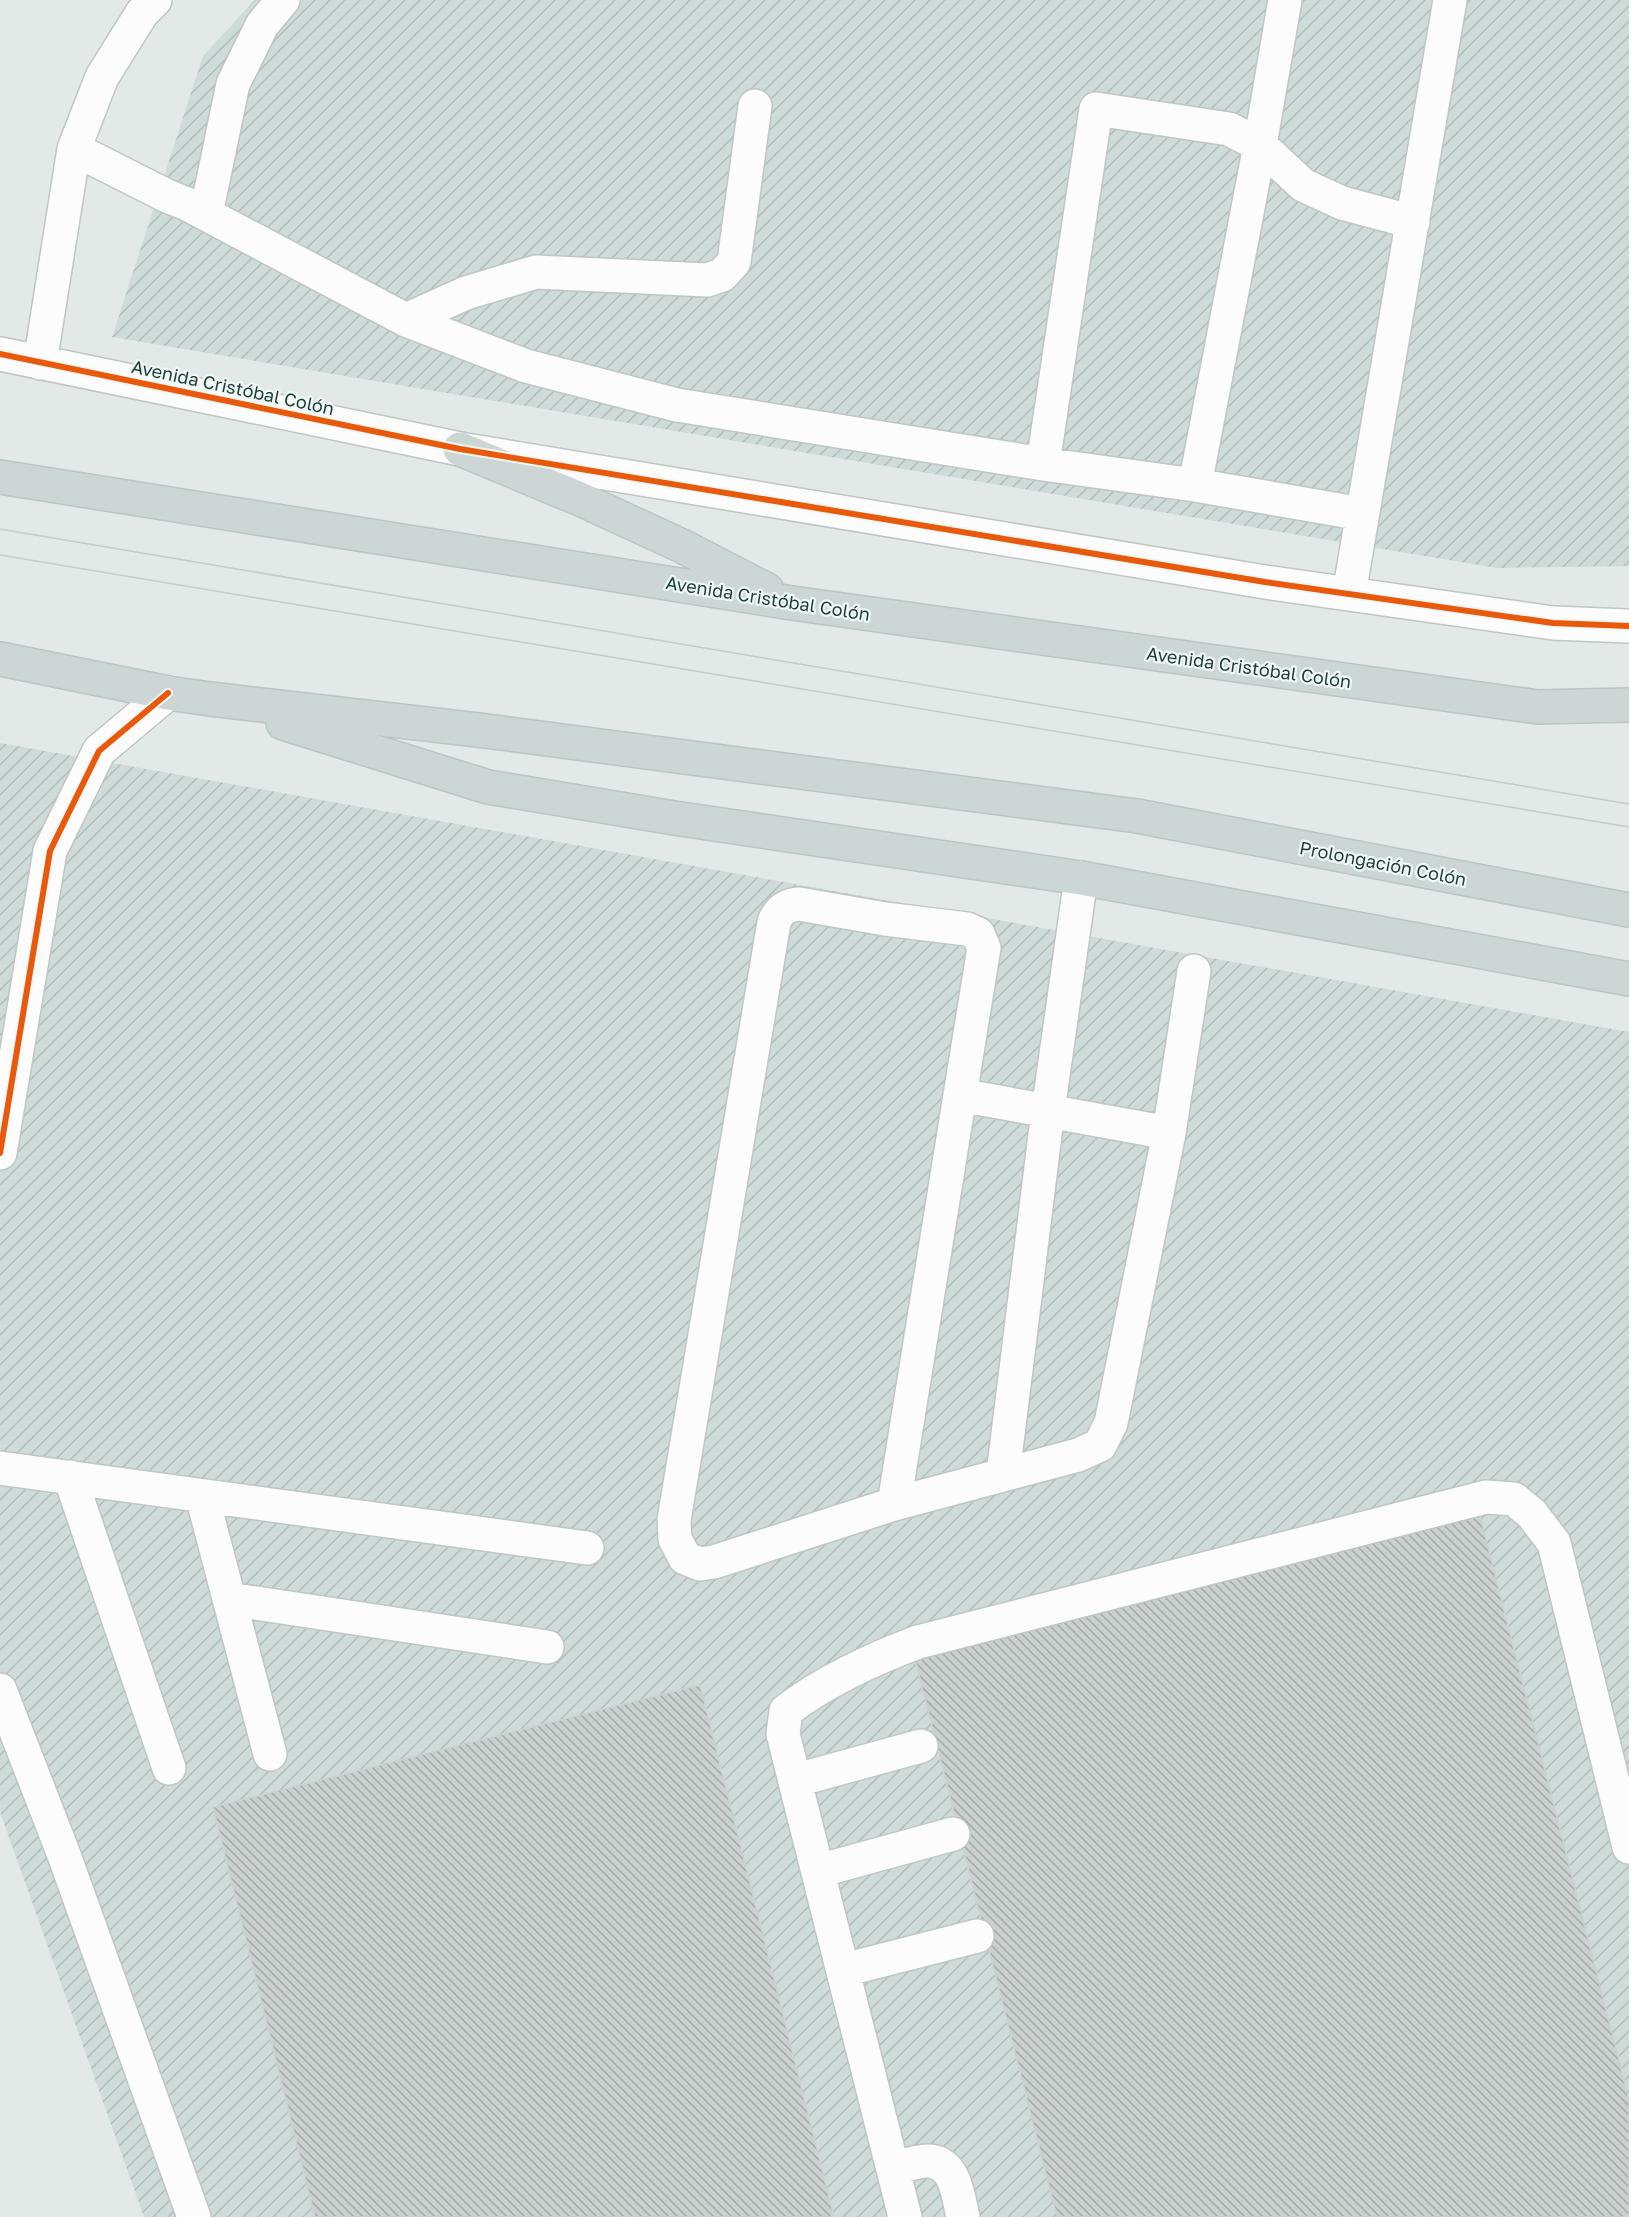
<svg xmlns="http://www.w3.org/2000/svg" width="1629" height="2217" font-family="'Golos Text',sans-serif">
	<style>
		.industrial { fill: url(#industrial-furrows) }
		.building { fill: url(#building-back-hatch); stroke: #cbd2d0; stroke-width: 1.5 }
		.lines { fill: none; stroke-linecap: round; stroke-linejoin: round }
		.minor-casing { stroke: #bfc6c4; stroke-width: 36 }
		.major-casing { stroke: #bbc5c4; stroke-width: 36 }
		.minor { stroke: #fbfcfb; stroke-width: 33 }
		.major { stroke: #ccd6d5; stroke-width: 33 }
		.tram { stroke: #c6caca; stroke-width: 1.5 }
		.cycleway-casing { stroke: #f0f8f6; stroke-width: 10 }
		.cycleway { stroke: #e8590c; stroke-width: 6 }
		.labels { text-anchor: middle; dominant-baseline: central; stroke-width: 4.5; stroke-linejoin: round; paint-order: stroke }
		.street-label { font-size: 18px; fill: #1e3e3b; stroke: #f0f8f6 }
	</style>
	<defs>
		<pattern id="industrial-furrows" width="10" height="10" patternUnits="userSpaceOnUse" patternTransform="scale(1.5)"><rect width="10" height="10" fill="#cfdbd8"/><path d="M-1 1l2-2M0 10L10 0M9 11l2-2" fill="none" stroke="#b1bdba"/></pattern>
		<pattern id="building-back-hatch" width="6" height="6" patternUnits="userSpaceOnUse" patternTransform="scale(1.5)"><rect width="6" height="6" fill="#c9d0ce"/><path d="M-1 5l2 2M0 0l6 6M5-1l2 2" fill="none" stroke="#a3aaa8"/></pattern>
	</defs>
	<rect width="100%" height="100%" fill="#e2e9e7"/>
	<path class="industrial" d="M255,0H1629V566L1497,568L112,337L203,56Z
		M0,743L1629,1032V2217H144L0,1812Z"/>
	<path class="building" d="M1480,1516L1629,2100V2217H1057L915,1659Z
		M700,1685L834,2217H315L213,1807Z"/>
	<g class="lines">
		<g class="minor-casing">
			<path id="minor" d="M74,149L167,196L187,204L406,320L526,366L677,405L1043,464L1195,485L1362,514
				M206,214L233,84L262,25L283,0
				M406,320L466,293L536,272L707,280L722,275L734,262L755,106
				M0,354L460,449L1265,582L1553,623L1629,626
				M40,363L74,149L102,77L142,13L155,0
				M1043,464L1096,109L1229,129L1260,145L1303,185L1342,203L1413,222
				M1195,485L1260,145L1285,0
				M1349,594L1450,0
				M799,904L885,919L967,929L978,934L984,948L960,1095L1169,1133L1111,1423L1100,1445L1078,1455L894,1504L714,1562L700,1564L685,1558L675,1539L674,1520L774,922C779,910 786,905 799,904Z
				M1169,1133L1194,971
				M0,1153L50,851L99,751L168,693
				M0,1468L587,1548
				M1003,1474L1048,1111L1081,878
				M70,1477L169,1768
				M202,1496L270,1754
				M894,1504L960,1095
				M229,1599L547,1647
				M0,1690L64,1855L194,2217
				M797,1780L921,1746
				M818,1871L953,1834
				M844,1970L977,1936
				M893,2169C904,2166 916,2161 927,2161C956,2161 958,2196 963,2217
				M905,2217L783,1734L786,1711C821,1683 875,1658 918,1642L1486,1497L1514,1499L1532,1514L1554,1543L1629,1847"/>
		</g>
		<g class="major-casing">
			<path id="major" d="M460,449L580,499L682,546L767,590
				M0,477L792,603L1538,707L1629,705
				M0,659L168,693L210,699L478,730L1137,816L1629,910
				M283,723L488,787L674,818L1081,878L1629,979"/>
		</g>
		<use href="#minor" class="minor"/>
		<use href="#major" class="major"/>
		<path class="tram" d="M0,529L1629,804
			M0,555L1629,827"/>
		<g class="cycleway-casing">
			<path id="cycleway" d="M0,354L460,449L1265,582L1553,623L1629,626
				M0,1153L50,851L99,751L168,693"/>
		</g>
		<use href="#cycleway" class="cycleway"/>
	</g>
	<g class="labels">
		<g class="street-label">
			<text transform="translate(233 387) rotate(12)">Avenida Cristóbal Colón</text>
			<text transform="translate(768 598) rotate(9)">Avenida Cristóbal Colón</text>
			<text transform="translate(1249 667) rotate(8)">Avenida Cristóbal Colón</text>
			<text transform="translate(1383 863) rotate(11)">Prolongación Colón</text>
		</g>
	</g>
</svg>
